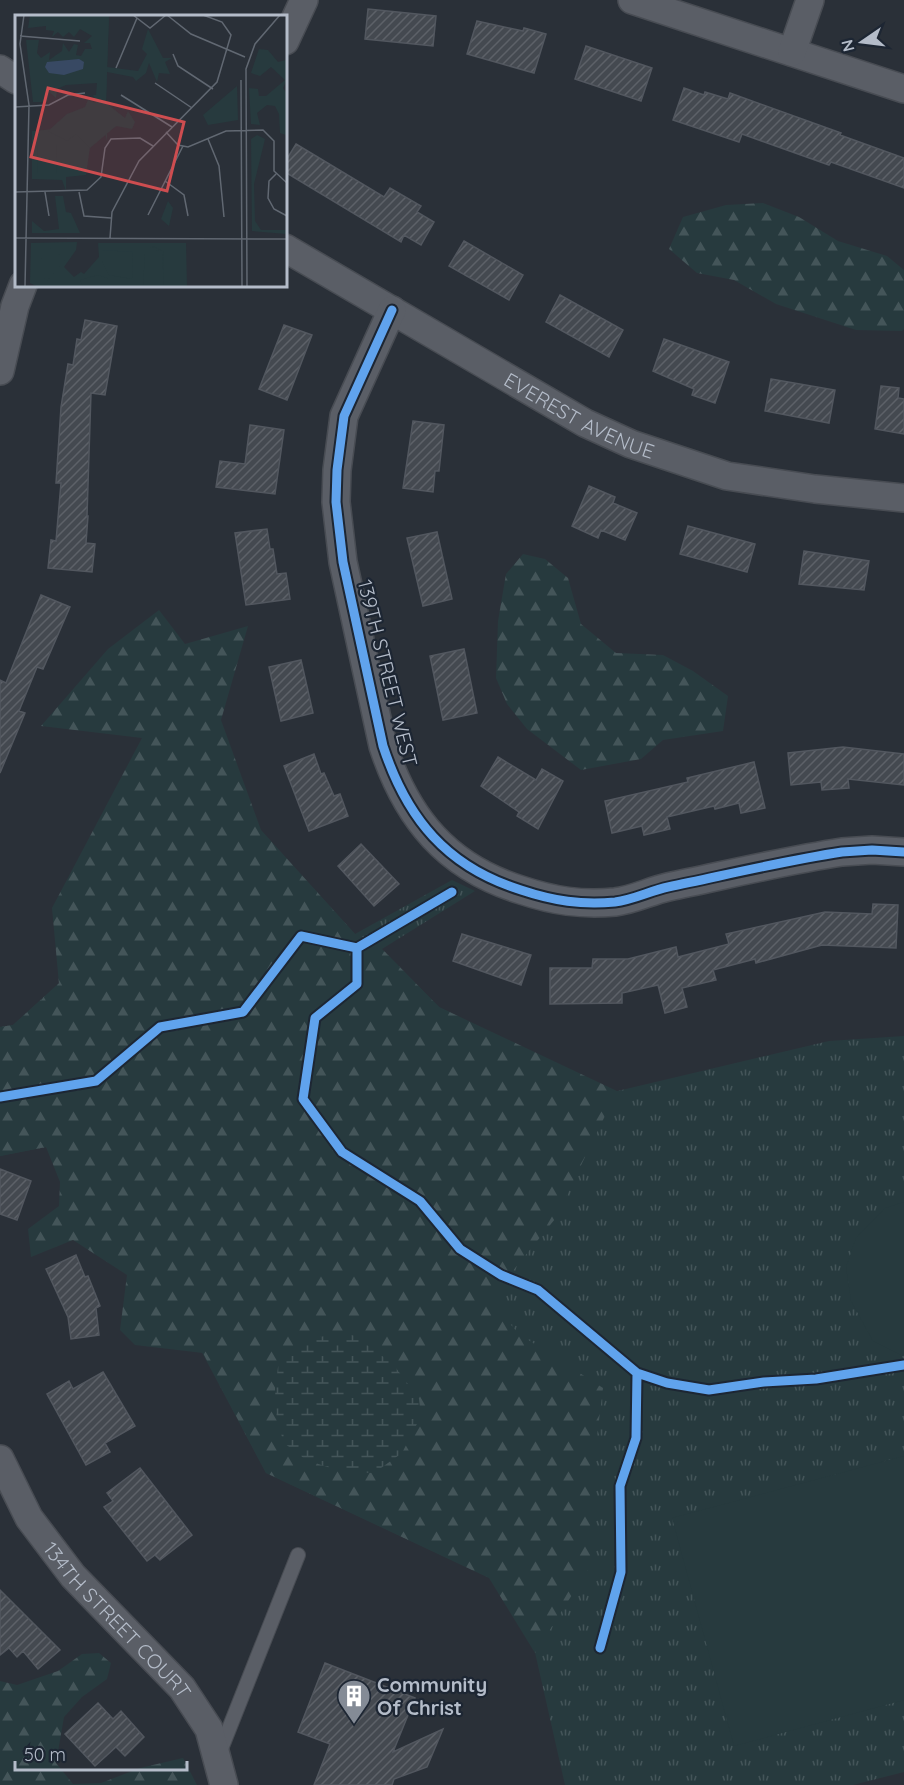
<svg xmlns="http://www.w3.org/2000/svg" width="904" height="1785" font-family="Quicksand,sans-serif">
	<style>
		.grass { fill: url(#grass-tufts) }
		.forest { fill: url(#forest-firs) }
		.wetland { fill: url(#wetland-marsh) }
		.pitch { fill: #273a3e }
		.building { fill: url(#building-hatch); stroke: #52575f; stroke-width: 1.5 }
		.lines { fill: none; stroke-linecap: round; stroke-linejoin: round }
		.service-casing { stroke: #484c53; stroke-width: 16 }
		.minor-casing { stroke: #484c53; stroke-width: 30 }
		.service { stroke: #5a5e66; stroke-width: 14 }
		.minor { stroke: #5a5e66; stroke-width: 27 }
		.cycleway-casing { stroke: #1d2633; stroke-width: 13 }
		.cycleway { stroke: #60a3ed; stroke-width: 9 }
		.labels { text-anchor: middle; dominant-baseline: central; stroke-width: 4.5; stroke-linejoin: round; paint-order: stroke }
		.street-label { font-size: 20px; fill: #b4bcc9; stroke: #1d2633 }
		.poi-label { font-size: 20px; font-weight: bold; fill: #b4bcc9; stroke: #1d2633; text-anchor: start }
		.inset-road { fill: none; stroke: #616872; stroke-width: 1.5 }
		.view { fill: #ce4d50; fill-opacity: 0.15; stroke: #ce4d50; stroke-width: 3 }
		.inset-edge { fill: none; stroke: #b4bcc9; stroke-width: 3 }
	</style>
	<defs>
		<pattern id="grass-tufts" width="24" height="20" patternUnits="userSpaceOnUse" patternTransform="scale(1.5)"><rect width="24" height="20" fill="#273a3e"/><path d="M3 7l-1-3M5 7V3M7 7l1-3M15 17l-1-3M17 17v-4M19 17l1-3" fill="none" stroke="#445559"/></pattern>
		<pattern id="forest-firs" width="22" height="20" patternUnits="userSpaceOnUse" patternTransform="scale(1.5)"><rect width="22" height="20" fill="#273a3e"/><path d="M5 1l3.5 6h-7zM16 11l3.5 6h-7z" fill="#445559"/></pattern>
		<pattern id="wetland-marsh" width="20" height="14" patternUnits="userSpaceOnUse" patternTransform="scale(1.5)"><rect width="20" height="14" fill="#273a3e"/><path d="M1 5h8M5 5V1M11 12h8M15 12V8" fill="none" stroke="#445559"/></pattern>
		<pattern id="building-hatch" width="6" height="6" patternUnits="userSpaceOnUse" patternTransform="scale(1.5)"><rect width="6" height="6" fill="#444950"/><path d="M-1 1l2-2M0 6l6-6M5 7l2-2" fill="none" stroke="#5d6168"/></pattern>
	</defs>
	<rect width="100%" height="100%" fill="#2a3038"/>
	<path class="grass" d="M256,825L355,934L452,880L475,891L382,949L439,1007L609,1093L829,1041L904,1036V1772L853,1785H565L534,1648L490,1578L266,1473L128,1213L46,1147L0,1156V1027L13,1025L59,983Z"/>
	<path class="forest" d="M763,203L799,217L838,241L887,256L904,270V329L902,331L856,330L776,304L734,280L697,273L669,249L683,217L726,205Z
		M523,554L545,559L568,578L581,624L616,653L663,655L693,671L728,696L723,731L663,740L641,759L581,770L527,729L507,704L496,678L498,621L506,574Z
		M159,610L185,644L248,626L221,720L261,830L355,934L385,952L439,1007L617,1091L555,1219L489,1300L519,1334L603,1388L595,1452L591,1565L535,1653L489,1578L266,1473L203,1353L135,1345L120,1330L127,1275L73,1240L31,1257L28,1229L59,1206L60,1182L46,1147L0,1156V1027L13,1025L59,984L52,908L142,738L41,726L108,649Z
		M99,1653L111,1663L107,1679L82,1697L64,1717L56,1763L73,1784L101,1783L140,1768L183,1758L197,1785H0V1681L17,1685L58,1671L82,1654Z"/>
	<path class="wetland" d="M344,1333L355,1336L393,1364L419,1399L421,1416L402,1453L374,1473L343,1472L306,1460L284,1443L277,1421L275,1389L279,1360C300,1340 315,1337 344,1333Z"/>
	<path class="pitch" d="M904,1202V1355H901L873,1341L851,1301L846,1267L856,1238L885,1208Z
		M904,1456V1700L734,1746L672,1518Z"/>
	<path class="building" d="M368,9L436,16L433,46L365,39Z
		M477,21L523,31L524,28L546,34L534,73L467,54Z
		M586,46L652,68L641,101L575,79Z
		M684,88L704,95L705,92L728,99L730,93L841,133L840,135L904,158V188L831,162L829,165L742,134L739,142L673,120Z
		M296,144L384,197L390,188L421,206L417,212L434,222L421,245L404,235L401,242L285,172V162Z
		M464,241L523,275L509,300L449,266Z
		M560,295L623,330L609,357L546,322Z
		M85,320L117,326L105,395L91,393L87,516H88L86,543L95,544L92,572L48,568L51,540L56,541L61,483H56L61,407L68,364L73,365L77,339L81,340Z
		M284,325L312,335L287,400L259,389Z
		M664,339L729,362L715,403L692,395L694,389L653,371Z
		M771,379L835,390L829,423L765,411Z
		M881,386L899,388L898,398L904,399V434L875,429Z
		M413,421L444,425L439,471H435L433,492L403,488Z
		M250,425L284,430L275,494L216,487L220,461L245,464Z
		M589,486L615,497L613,503L637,513L625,540L601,530L598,538L572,526Z
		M688,526L755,544L747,572L680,554Z
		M267,529L270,549H273L277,574L286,573L290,599L246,605L235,533Z
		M437,532L452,599L423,606L407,538Z
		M804,551L869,561L864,590L799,584Z
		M41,595L70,607L43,669L37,667L19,711L25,713L0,773V680L6,683Z
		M464,649L477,713L443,720L430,656Z
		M301,660L313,713L281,721L269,667Z
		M843,747L904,754V785L848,779L849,788L822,790L821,782L791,785L788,753Z
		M314,754L321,774L324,773L334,796L340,794L348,816L309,831L284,766Z
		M498,757L536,780L542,769L563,781L538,829L517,816L519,812L481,786Z
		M754,762L765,808L741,813L739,803L715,809L714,806L667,817L670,829L644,835L642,826L612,833L605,801L688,782L687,778Z
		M361,844L399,884L374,906L338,866Z
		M873,904L898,905L896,948L822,945L756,963L755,959L713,970L716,980L682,988L687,1007L665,1013L658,985L622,993V1003L550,1004V968H592L593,959H628L676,947L678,957L729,944L726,934L825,912L872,914Z
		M462,934L531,955L521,985L453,961Z
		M0,1169L31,1181L17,1220L0,1214Z
		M76,1255L85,1277L88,1276L100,1306L96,1308L99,1335L71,1339L68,1317L46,1269Z
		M103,1372L135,1426L105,1443L110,1452L86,1465L47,1394L69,1381L73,1389Z
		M140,1468L192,1535L160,1560L155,1555L147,1561L104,1507L113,1501L107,1493Z
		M0,1590L60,1650L38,1669L23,1651L17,1657L9,1648L0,1655Z
		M325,1663L415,1698L393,1752L443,1729L427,1767L394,1779L392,1785H314L330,1744L298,1732Z
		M98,1703L113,1719L121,1711L144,1737L125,1756L116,1747L95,1766L65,1734Z"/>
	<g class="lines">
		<g class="service-casing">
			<path id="service" d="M219,1754L298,1555"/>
		</g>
		<g class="minor-casing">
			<g id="minor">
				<path d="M632,0L904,89"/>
				<path d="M285,41L304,0"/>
				<path d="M792,52L810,0"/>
				<path d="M0,69L16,80"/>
				<path id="s1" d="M285,248L585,423L631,444L727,476L815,489L904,498"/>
				<path d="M392,310L344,416L337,470L336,502L343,562L383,746C407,819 447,867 521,890C554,901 581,905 615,902C633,900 650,891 668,887C726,875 783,861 842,852L872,850L904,852"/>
				<path d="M0,371L15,306L23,285"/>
				<path id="s2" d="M0,1459L29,1518L73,1576L182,1688L209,1729L224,1785"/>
			</g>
		</g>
		<use href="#service" class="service"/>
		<use href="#minor" class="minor"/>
		<g class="cycleway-casing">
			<path id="cycleway" d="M392,310L344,416L337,470L336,502L343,562L383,746C407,819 447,867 521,890C554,901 581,905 615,902C633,900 650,891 668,887C726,875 783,861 842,852L872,850L904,852
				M357,948L452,892
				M0,1097L96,1081L160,1027L243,1012L301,936L357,948V984L315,1018L303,1099L342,1152L420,1201L460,1249L501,1275L538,1290L637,1373L636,1438L620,1486L621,1572L600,1648
				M637,1373L667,1383L709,1390L764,1382L816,1379L904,1365"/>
		</g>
		<use href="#cycleway" class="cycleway"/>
	</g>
	<defs>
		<g id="building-pin" transform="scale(1.725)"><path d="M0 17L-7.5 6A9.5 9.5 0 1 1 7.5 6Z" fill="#848b96" stroke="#1d2633"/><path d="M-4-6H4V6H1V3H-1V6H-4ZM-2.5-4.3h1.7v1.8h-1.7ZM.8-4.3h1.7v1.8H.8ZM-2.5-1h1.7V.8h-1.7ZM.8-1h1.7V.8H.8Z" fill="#fff"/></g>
	</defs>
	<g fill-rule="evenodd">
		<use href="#building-pin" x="354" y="1696"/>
	</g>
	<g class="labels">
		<g class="street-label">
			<text stroke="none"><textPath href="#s1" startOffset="339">EVEREST AVENUE</textPath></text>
			<text transform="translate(388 673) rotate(76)">139TH STREET WEST</text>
			<text stroke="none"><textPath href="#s2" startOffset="201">134TH STREET COURT</textPath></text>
		</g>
		<g class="poi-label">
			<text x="377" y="1684">Community<tspan x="377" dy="23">Of Christ</tspan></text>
		</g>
	</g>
	<g transform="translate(15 15)">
		<rect width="272" height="272" fill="#2a3038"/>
		<path d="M87,0H94L92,52L123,56L132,39L127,34L133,14L148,43H157L150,47L155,59L144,58L142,67L134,48L131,58L121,66L118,62L92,57L91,88L102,111L92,116V126L90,118L75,132L71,160L51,162V176L47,165L17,164V116L40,114L52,99L81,92ZM40,181H48L51,197L56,198L65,218H17V206L29,216L44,214ZM62,227L61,235L49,252L59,262L66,257L69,259L84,242L83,228H171L172,271H21L15,268L16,228Z" fill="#273a3e"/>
		<path d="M15,0H94L91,88L110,103L113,96L120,107L117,114L101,111L75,133L61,119L52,126L33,116L52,99L70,92L73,85L81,88L78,80H81L82,68L51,70L42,74L41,83L34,77L32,87H18L11,25H24L22,38L26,43L35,37L34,45L47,36L48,28L54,37L59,29L63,30L61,40L66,41L70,34H77L75,28H69L77,21L65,14L59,22L54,17L48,22L43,17L37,22L39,16L31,15V11L13,13ZM244,34L253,35L263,47L271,45V67L268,73L271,77V120L265,118L264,99L260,91L252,90L242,98L245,110L236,109L234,73L243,74L244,81H251L270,65L256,52L245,61L236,58ZM222,71L223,105L193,110L188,100ZM242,120L250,124L239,169L240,206L246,215H271V219L237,216L236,124ZM153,186L158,193L154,211L146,204Z" fill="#273a3e"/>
		<path d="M22,129H41L42,159H23ZM137,231L148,236L149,271L147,239L138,232L130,239L128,271V239ZM36,233L50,245L32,266L18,253ZM87,235L118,237L117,264L94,260L87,246ZM131,240H146V269H131ZM155,251H167V271H155ZM83,260L92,263L99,271H68L65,265Z" fill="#273a3e"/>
		<path d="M64,44L69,47L68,54L49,60L34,58L30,52L32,47Z" fill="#384963"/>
		<path class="inset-road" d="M9,0L5,29L14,90L10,271M118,0L135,13L151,0M152,0L176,19L230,42M5,21L65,26M158,39L163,51L198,74M101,53L122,3M226,65L227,271M140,68L177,93M106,80L157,112M0,92L34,90L53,80L70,78M151,117L163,130L173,132L211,116L248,115L259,126V156L272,168M193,124L204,151L209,202M261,159L254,166L253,183L259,194L272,201M150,166L169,180L173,201M0,177L72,175L86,162L90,133L96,124L125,123L138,131M30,177L34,201M64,177L69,201L96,203M133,200L168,131M0,223L272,224M95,223L97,197L124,146L202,67L216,20L207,7L188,0M232,271L231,54L240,29L265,0"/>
		<path class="view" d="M33,73L169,107L152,176L16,142Z"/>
		<rect width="272" height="272" class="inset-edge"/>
	</g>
	<g transform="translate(862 42) rotate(256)" stroke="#1d2633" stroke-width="4.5" paint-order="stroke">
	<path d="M0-4.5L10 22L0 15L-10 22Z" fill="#b4bcc9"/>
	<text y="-9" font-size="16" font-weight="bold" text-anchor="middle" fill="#b4bcc9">N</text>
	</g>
	<path d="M15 1761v9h172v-9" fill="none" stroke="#b4bcc9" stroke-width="3"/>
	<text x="24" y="1761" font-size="18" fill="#b4bcc9" stroke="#1d2633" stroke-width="4.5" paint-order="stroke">50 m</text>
</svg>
